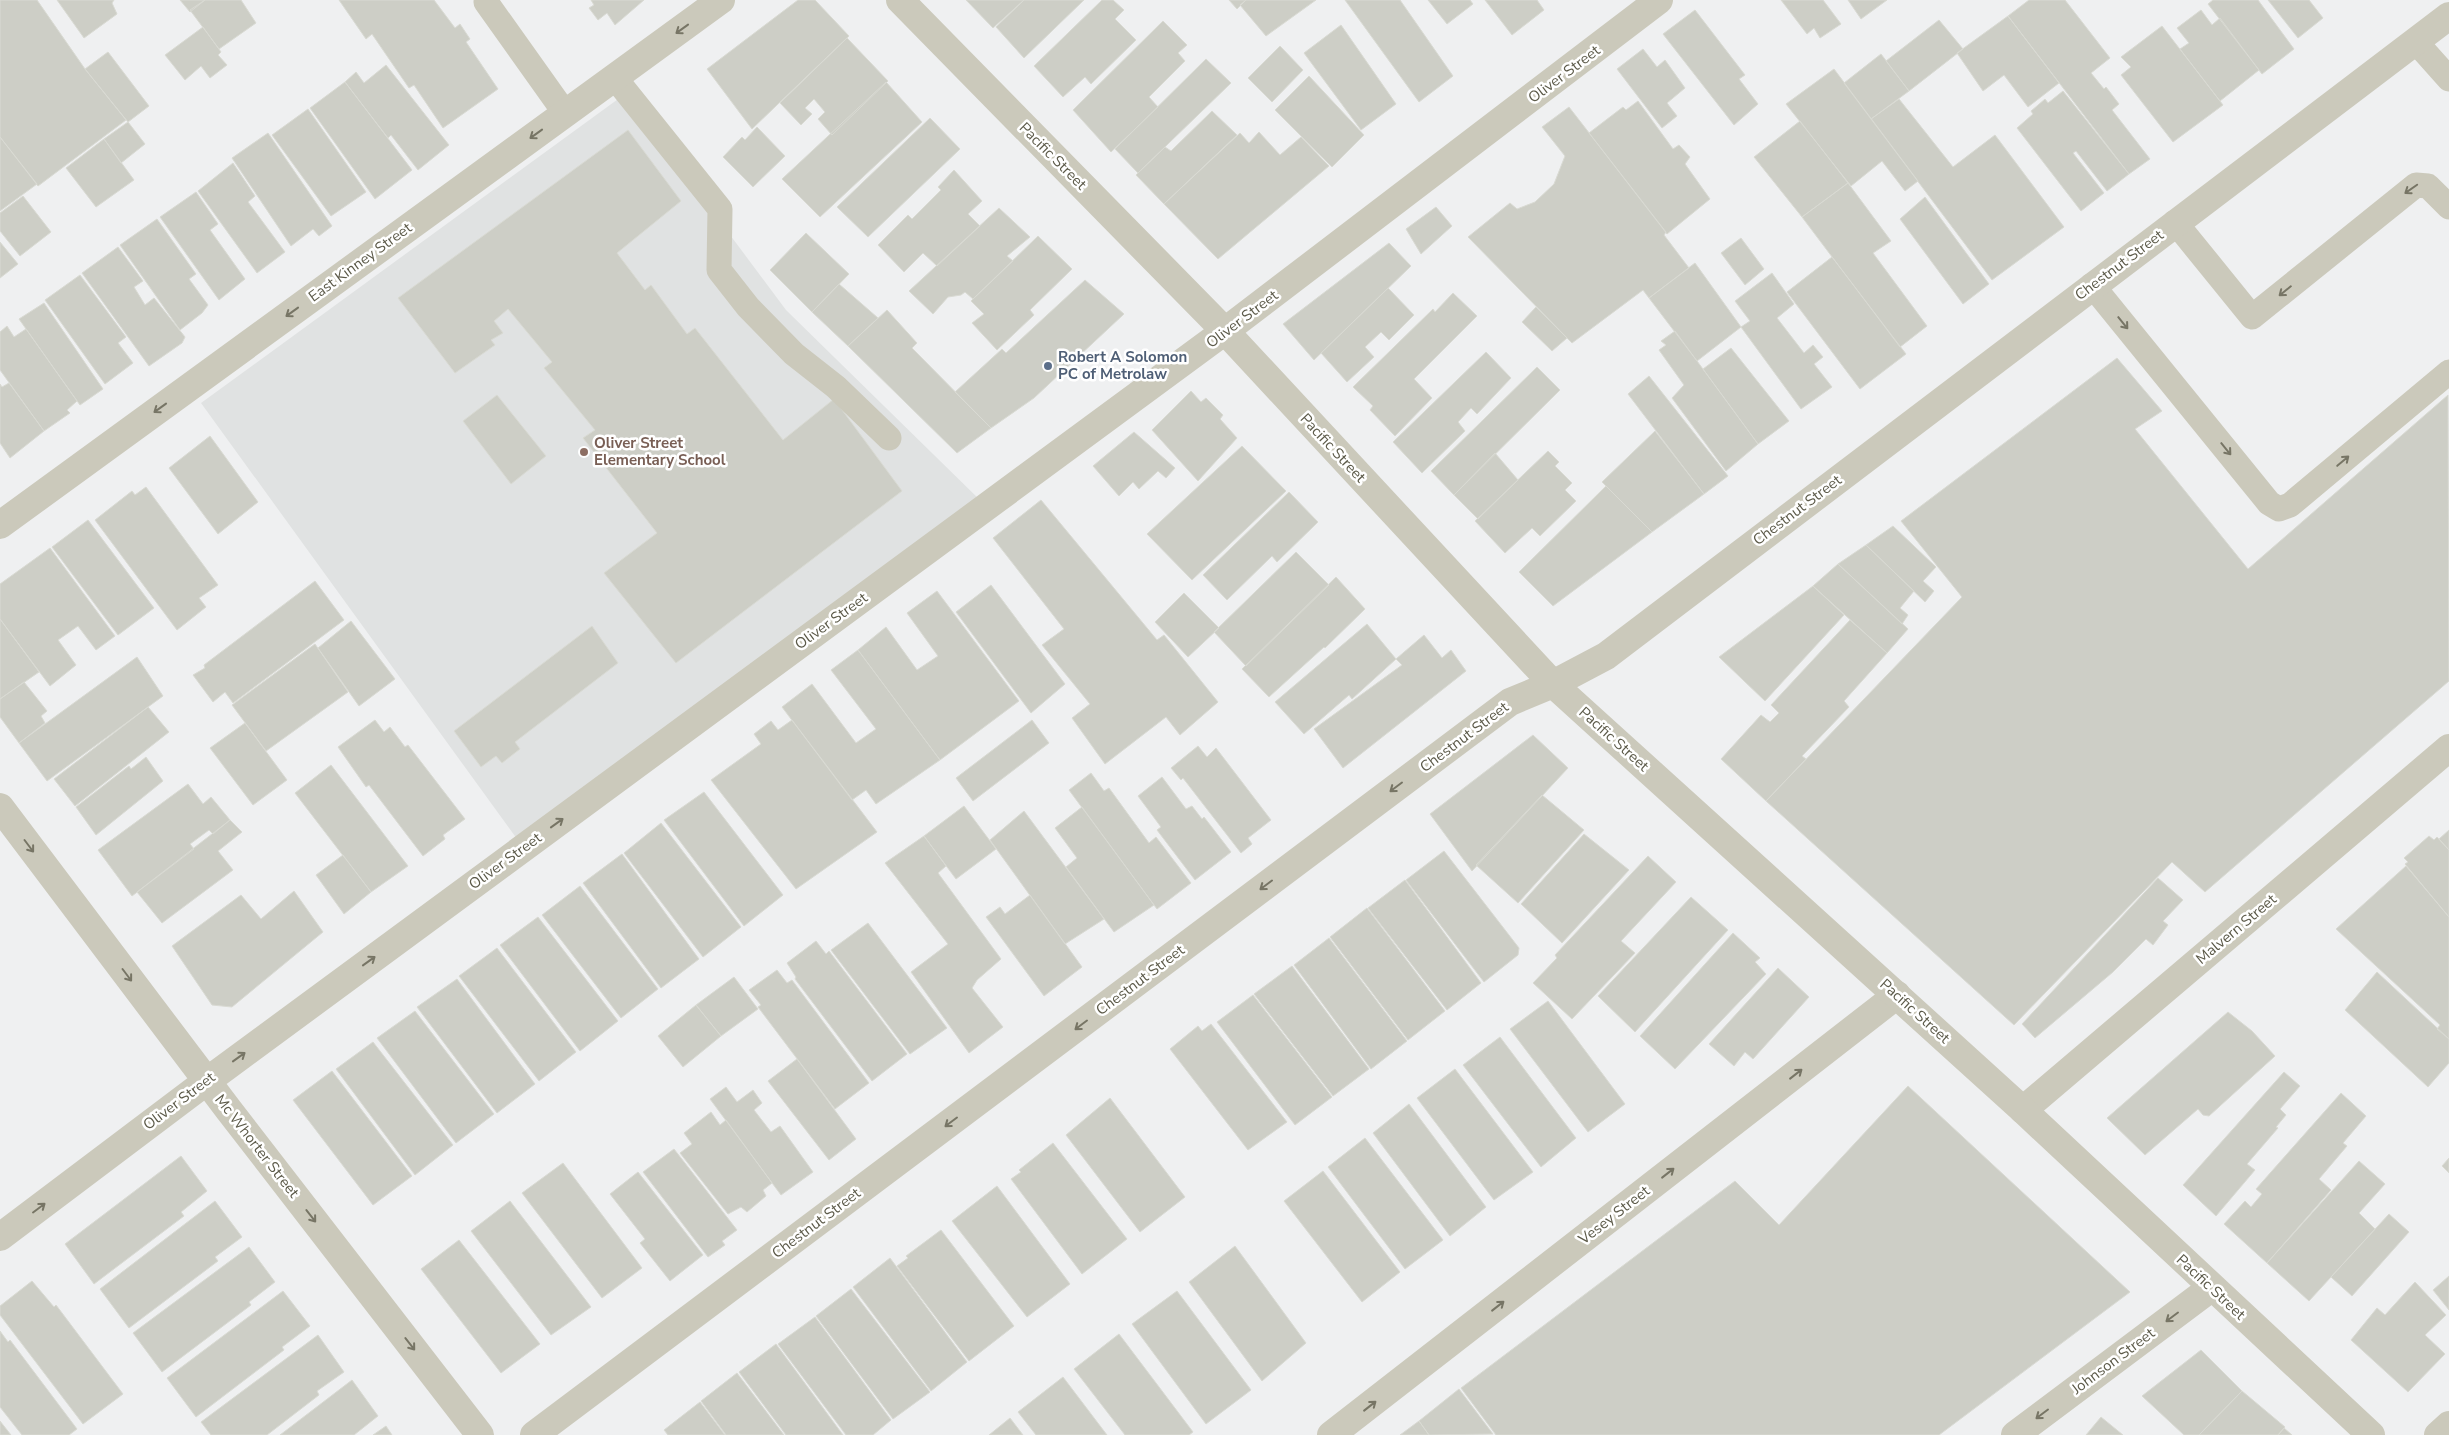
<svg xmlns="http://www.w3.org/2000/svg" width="2449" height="1435" font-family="'Nunito Sans',sans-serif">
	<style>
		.education { fill: #e0e2e2 }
		.building { fill: #cdcec6; stroke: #d9dad3 }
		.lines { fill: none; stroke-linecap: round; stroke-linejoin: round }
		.service { stroke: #cbc9bb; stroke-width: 25 }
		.minor { stroke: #cbc9bb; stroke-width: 28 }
		.tertiary { stroke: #cbc9bb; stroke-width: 28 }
		.oneway { stroke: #777565 }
		.service-dot { fill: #5c6f8a; stroke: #fff; stroke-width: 2 }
		.education-dot { fill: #8d6e63; stroke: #fff; stroke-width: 2 }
		.labels { text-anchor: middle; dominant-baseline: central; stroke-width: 5; stroke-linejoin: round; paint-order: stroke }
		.street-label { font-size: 15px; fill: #5b5948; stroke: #fff }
		.service-label { font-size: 15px; font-weight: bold; fill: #4e5e75; stroke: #fff; text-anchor: start }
		.education-label { font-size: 15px; font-weight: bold; fill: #785e54; stroke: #fff; text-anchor: start }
	</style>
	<rect width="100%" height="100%" fill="#eff0f1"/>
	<path class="education" d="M625,94L786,310L982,502L525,850L201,403Z"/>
	<path class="building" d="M0,0H37L85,69L126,120L38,186L0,137Z
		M57,0H114L112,3L117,14L84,38Z
		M180,0H205L190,12Z
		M205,0H241L256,23L219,49L190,10Z
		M339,0H434L455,28L460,24L470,39L466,42L498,89L443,128L414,85L409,88L372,34L366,39Z
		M591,0H644L615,25L607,13L598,20L589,8L594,5Z
		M798,0H815L849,36L752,129L707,69Z
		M966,0H1024L993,28Z
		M1024,0H1084L1024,58L996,27Z
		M1102,0H1113L1124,10L1115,19L1136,40L1091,84L1085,77L1063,97L1034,66Z
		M1229,0H1246L1237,9Z
		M1246,0H1316L1266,36L1240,5Z
		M1345,0H1400L1453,76L1419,102Z
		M1428,0H1470L1473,4L1447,24Z
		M1485,0H1537L1544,10L1512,35Z
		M1781,0H1823L1841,24L1820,38L1814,28L1807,34Z
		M1848,0H1887L1861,19Z
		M2029,0H2065L2110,58L2091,73L2104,89L2106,87L2119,104L2112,110L2150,159L2129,174L2008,16Z
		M2213,0H2258L2294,49L2262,74L2208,4Z
		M2268,0H2309L2323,18L2298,38Z
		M1695,10L1745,75L1739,79L1758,104L1734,125L1663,34Z
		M2201,10L2212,25L2220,18L2259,70L2220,101L2180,49L2189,43L2177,28Z
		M2008,16L2059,83L2028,107L2004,75L1983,91L1957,53Z
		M1939,20L1963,49L1909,91L1886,61Z
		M1163,21L1187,45L1178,53L1185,61L1149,97L1158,107L1111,152L1073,110Z
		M1341,25L1396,104L1361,130L1304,53Z
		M2162,26L2223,105L2173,142L2121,75L2131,67L2121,57Z
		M203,27L221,52L218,55L227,65L210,78L201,66L185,80L165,55Z
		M847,38L888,81L832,135L818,119L825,112L814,99L805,108L812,114L801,125L780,103Z
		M1280,46L1303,70L1272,102L1248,78Z
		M1643,49L1657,67L1665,60L1685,88L1667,103L1677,116L1662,128L1617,69Z
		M108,52L149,106L128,122L85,69Z
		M1881,54L1909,91L1871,119L1844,83Z
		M1206,59L1231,83L1138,173L1115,149Z
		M386,65L449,145L418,170L391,135L388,138L345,82L356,72L364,83Z
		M1834,69L1918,181L1905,191L1882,161L1851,186L1786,104Z
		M1309,76L1364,135L1332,167L1275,110Z
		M345,82L412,170L375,199L310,108Z
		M886,82L922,122L820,217L782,179Z
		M2063,91L2129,174L2107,191L2076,151L2073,153L2104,193L2081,211L2017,128L2033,114L2031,111L2045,99L2048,103Z
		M1899,99L1953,167L1995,135L2064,227L1992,280L1871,119Z
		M1638,101L1673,149L1679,145L1690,157L1685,164L1710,199L1667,234L1589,133L1623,107L1626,110Z
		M1569,107L1666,232L1664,235L1689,268L1649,298L1643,290L1572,343L1468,237L1510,203L1517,209L1535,202L1554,184L1565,156L1542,127Z
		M308,109L366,192L331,216L272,135Z
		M1212,111L1237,135L1164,204L1136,175L1165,147L1171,151Z
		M930,118L960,149L868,237L837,207Z
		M1800,121L1848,183L1802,217L1754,157Z
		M128,122L145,144L121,163L104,139Z
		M757,127L785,156L753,187L723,157L742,137L745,140Z
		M628,130L681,201L617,253L645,290L651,285L687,334L695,328L783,440L834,399L902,491L676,663L604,573L657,533L583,438L595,430L544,368L552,362L508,309L494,321L503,333L491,340L495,345L455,373L398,298Z
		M1259,132L1280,155L1301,137L1329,166L1218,259L1164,204L1240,133L1249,143Z
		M268,133L332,226L319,236L313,229L291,246L232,158Z
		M0,137L37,184L0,211Z
		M104,139L134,180L96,207L66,168Z
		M233,163L255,196L248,202L285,252L257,273L198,191Z
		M954,170L982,201L968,214L980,226L937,266L923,253L904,272L878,245L908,215L912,219L941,190L938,187Z
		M1848,183L1891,241L1873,253L1927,326L1900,347L1802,217Z
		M196,192L218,224L210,230L245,279L219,300L160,217Z
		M23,196L51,232L20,256L0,231V213Z
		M1925,197L1989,284L1963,304L1900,219Z
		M1436,207L1452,226L1421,254L1406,229Z
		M999,208L1030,237L1007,256L1013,261L973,299L965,292L961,295L948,297L933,314L909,291Z
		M157,219L196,274L189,279L208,305L202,313L180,330L120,245Z
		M806,233L849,274L812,312L770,270Z
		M1038,236L1072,269L1030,310L1034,315L997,350L972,323L984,314L971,301Z
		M1741,238L1764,269L1745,285L1721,253Z
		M0,242L18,264L0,278Z
		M1389,243L1411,266L1314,360L1283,324Z
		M118,247L143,281L134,287L145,305L154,298L185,337L182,343L149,366L82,273Z
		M1832,257L1906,354L1860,389L1787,292Z
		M1695,263L1741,327L1697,361L1649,298Z
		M1772,273L1794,304L1777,318L1804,353L1813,345L1823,357L1814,364L1832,387L1801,409L1741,327L1750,321L1735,301Z
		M80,275L126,337L118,343L133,363L105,384L45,300Z
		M1085,280L1124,314L1034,398L991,428L955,392L1002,349L1006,353Z
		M839,284L878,318L848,346L812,312Z
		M1388,288L1414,315L1389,340L1381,332L1365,347L1374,357L1347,382L1321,353Z
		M1453,293L1477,316L1414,379L1432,398L1395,436L1370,410L1373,406L1353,387L1433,309L1435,312Z
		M44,303L103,389L80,405L19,319Z
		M1536,307L1567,338L1552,351L1522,322Z
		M887,310L917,343L912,348L991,428L957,453L848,346Z
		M7,326L14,337L26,329L77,401L67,410L70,413L44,431L0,370V332Z
		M1675,331L1758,444L1726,471L1672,398L1684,385L1659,350L1666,345L1661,341Z
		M1731,348L1789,421L1758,444L1703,369Z
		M1486,352L1511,378L1477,414L1471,408L1458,422L1465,431L1422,473L1393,442Z
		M2117,358L2162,411L2135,429L2248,569L2448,395L2449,681L2205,892L2172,862L2014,1025L1766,801L1962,597L1901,521Z
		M1537,367L1560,390L1454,495L1431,471Z
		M1649,376L1728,476L1704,494L1628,394Z
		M9,383L44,431L10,458L0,443V384L2,387Z
		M1191,391L1201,402L1206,398L1223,415L1220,419L1237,438L1198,481L1152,430Z
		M497,395L546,456L511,484L463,421Z
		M1655,431L1704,494L1652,532L1602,482Z
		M1134,432L1175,468L1166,478L1158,471L1139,489L1133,482L1119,496L1093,466Z
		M210,436L258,502L218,534L169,468Z
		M1242,446L1286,491L1192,580L1147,534Z
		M1548,451L1559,462L1555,466L1572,483L1565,490L1576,501L1540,536L1532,528L1505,553L1475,521Z
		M1495,453L1518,480L1478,519L1454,495Z
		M1606,486L1652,532L1553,606L1519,572Z
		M146,487L218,585L199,598L206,607L177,630L95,520L132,491L135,495Z
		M1289,492L1318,522L1277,562L1272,556L1227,600L1203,575Z
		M1041,500L1157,640L1164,635L1218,702L1180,735L1166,717L1105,764L1072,718L1090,704L1042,645L1064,629L993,538Z
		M88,520L154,608L118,635L52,547Z
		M1893,526L1936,567L1923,581L1934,591L1925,602L1866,545Z
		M1866,545L1914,591L1900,608L1908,615L1902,624L1838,564Z
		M50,548L115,636L96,650L78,626L58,640L76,665L50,686L0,619V584Z
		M1296,552L1329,585L1246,666L1214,632Z
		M1838,564L1908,629L1887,653L1813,586Z
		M1336,577L1365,609L1325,648L1324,647L1269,697L1242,669Z
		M315,581L344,620L233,703L225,692L213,702L193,675L205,668L204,665Z
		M991,585L1065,684L1031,713L956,612Z
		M1813,586L1844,615L1765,701L1719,657Z
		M937,591L1019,701L940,760L858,650L886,627L917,670L938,656L907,613Z
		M1184,593L1219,628L1188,657L1155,622Z
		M0,619L39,672L0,699Z
		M1850,620L1887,653L1844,701L1849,707L1802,756L1806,759L1766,801L1721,759L1761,715L1770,722L1779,713L1771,705Z
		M351,621L395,679L359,706L318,648Z
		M1367,624L1396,659L1352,699L1349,695L1304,734L1275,702Z
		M592,626L618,663L515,742L520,749L502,763L496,756L481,767L454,731Z
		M1424,635L1442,658L1451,650L1466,671L1343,768L1314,729L1402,665L1396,659Z
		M315,644L348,692L266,751L232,705Z
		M858,650L940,760L876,804L866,790L852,800L782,707L812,684L856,743L876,729L831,670Z
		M137,657L163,696L47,781L19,743Z
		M24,682L47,711L41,716L45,723L19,743L0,717V699Z
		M148,707L169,732L75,806L54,779Z
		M375,720L384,732L390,727L405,747L408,745L465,819L443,835L445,839L423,856L369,785L366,787L338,747Z
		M792,720L877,832L796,889L711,780L761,744L754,734L771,721L778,730Z
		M1032,720L1049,743L973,801L956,778Z
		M245,723L287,780L253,805L210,748Z
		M1533,735L1568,768L1472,871L1430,814Z
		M1198,746L1207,757L1216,748L1271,820L1248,838L1252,844L1241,853L1183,778L1181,780L1171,768Z
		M146,757L163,781L96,835L76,807L129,766L131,769Z
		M331,765L408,866L371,892L295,793Z
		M1091,773L1104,791L1109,788L1149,843L1156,837L1191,883L1157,909L1069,790Z
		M1162,777L1186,809L1192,806L1202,819L1204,817L1231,852L1195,880L1157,830L1161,827L1138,796Z
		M188,784L203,804L211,797L230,820L213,834L209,830L190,844L194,849L132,896L98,850Z
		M704,792L783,895L744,926L664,820Z
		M1542,795L1584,830L1518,903L1476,865Z
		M964,806L996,849L956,879L924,836Z
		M1082,807L1154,905L1114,932L1066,867L1077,858L1055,828Z
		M1024,811L1104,919L1065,944L990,840Z
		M230,820L242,832L218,851L233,870L162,923L137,892Z
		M661,823L741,927L703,957L624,853Z
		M2449,830V850L2439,839Z
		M1584,834L1629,870L1562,943L1521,904Z
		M924,836L946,866L938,873L1001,959L977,980L972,988L1003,1027L969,1053L911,972L948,944L885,863Z
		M2429,836L2434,840L2437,837L2449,850V917L2405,864L2408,862L2404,858Z
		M1444,851L1519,948L1518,955L1484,982L1406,880Z
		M622,854L699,959L661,988L583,883Z
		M343,855L371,892L344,914L316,875Z
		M1648,856L1676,882L1621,941L1635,953L1572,1019L1533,983L1557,958L1555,955Z
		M2406,866L2449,917V1039L2437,1029L2440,1025L2336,929Z
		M2158,878L2183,900L2163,921L2168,925L2153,945L2146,939L2113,972L2035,1038L2022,1024Z
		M1405,880L1481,983L1447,1010L1368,908Z
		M580,886L658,989L621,1018L542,915Z
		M294,891L323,932L232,1007L212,1005L172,946L241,895L261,919Z
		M1030,895L1082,967L1044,996L986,917L1000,907L1005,914Z
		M1691,897L1728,930L1635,1032L1598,996Z
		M1367,908L1445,1011L1408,1040L1330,937Z
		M538,917L618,1021L580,1051L500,945Z
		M868,923L947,1028L910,1054L831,950Z
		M1733,933L1760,958L1755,962L1766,974L1675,1069L1640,1036Z
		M1329,938L1407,1041L1371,1069L1294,965Z
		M816,941L826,954L829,951L907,1054L872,1081L795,979L796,977L787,963Z
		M497,948L576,1052L539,1081L459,976Z
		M1292,966L1369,1069L1333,1096L1254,994Z
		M1778,968L1809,997L1753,1059L1745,1052L1734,1066L1709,1044Z
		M777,970L787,983L792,980L869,1083L835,1109L758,1007L761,1005L749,990Z
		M2377,972L2449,1039V1063L2428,1087L2345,1010Z
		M734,977L758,1009L721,1036L696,1005Z
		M457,979L535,1084L497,1113L417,1007Z
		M1253,995L1332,1097L1295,1125L1217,1022Z
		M1548,1001L1625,1104L1588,1132L1510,1029Z
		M696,1005L721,1036L683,1067L658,1036Z
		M415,1011L494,1114L456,1143L377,1038Z
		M2228,1012L2252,1031L2275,1056L2209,1116L2203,1115L2198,1109L2145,1155L2107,1118Z
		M1211,1024L1287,1122L1248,1150L1170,1049L1198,1026L1202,1031Z
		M1500,1037L1576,1138L1541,1167L1463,1065Z
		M373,1042L453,1145L415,1175L336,1069Z
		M797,1059L856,1139L829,1160L768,1081Z
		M1455,1069L1533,1172L1494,1200L1417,1098Z
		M332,1071L412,1176L373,1205L293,1100Z
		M2284,1072L2300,1086L2280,1109L2286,1115L2276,1127L2278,1128L2247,1164L2255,1170L2216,1216L2183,1185Z
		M1908,1086L2130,1292L1939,1435H1496L1461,1388L1735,1181L1779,1225Z
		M726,1087L737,1102L753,1090L762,1103L754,1110L771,1132L780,1126L813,1172L781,1195L710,1099Z
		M2341,1093L2366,1116L2343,1143L2347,1146L2319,1179L2331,1190L2267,1263L2224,1224L2245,1201L2251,1207L2262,1194L2256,1189Z
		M1110,1098L1185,1197L1140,1232L1066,1135Z
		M1409,1104L1486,1207L1450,1236L1373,1133Z
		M711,1112L720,1125L726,1120L772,1183L763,1190L766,1196L747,1212L741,1207L728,1214L680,1153L692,1144L684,1133Z
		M1365,1138L1443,1240L1405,1269L1328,1167Z
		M1053,1143L1127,1239L1082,1274L1011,1179L1021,1172L1019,1170Z
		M674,1149L737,1230L722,1241L725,1245L708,1257L643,1172Z
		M181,1156L207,1191L181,1212L184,1216L94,1284L65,1244Z
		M2449,1158V1173L2442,1166Z
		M2359,1161L2385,1184L2359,1213L2375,1229L2309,1301L2267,1263Z
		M563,1163L642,1268L602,1298L522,1193Z
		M1323,1171L1400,1272L1362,1302L1284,1201Z
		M638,1172L703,1255L670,1281L640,1243L645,1239L610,1194Z
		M997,1186L1070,1284L1027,1317L952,1221Z
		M215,1201L242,1237L215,1257L218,1261L129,1328L100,1289Z
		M510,1201L591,1307L551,1335L471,1231Z
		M2389,1214L2409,1232L2352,1296L2331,1277Z
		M941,1230L1014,1326L969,1361L897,1266L908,1258L906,1256Z
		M459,1240L540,1344L501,1373L421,1269Z
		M1235,1246L1306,1343L1262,1381L1189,1282Z
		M249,1247L275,1282L249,1302L251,1305L162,1372L133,1333Z
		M890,1258L967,1362L931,1391L853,1287Z
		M2449,1276V1310L2433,1290Z
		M32,1281L54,1307L56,1305L123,1394L83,1424L0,1315V1306Z
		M2415,1282L2446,1315L2425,1335L2445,1354L2408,1392L2351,1340L2377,1308L2385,1315Z
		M851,1289L930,1392L893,1419L816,1316Z
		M283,1291L310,1326L282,1347L284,1350L196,1417L167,1378Z
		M1177,1291L1251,1390L1206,1424L1132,1324Z
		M815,1317L891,1420L873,1435H846L778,1344Z
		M0,1331L8,1342L10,1340L77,1429L69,1435H22L0,1407Z
		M1119,1334L1193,1432L1189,1435H1125L1074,1369Z
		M318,1335L344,1372L317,1391L319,1395L267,1435H211L201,1422Z
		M776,1344L843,1435H786L739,1372Z
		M2201,1350L2242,1391L2199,1435H2184L2142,1396Z
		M737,1373L784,1435H726L701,1401Z
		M1063,1377L1107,1435H1036L1018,1412Z
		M352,1380L378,1416L354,1435H280Z
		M1459,1389L1493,1434L1429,1435L1419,1421Z
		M2242,1391L2285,1427L2278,1435H2199Z
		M700,1402L725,1435H668L664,1430Z
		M2101,1417L2123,1435H2086Z
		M1010,1418L1023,1435H989Z
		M0,1421L11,1435H0Z
		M1419,1421L1429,1435H1400Z
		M386,1426L392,1435H373Z
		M2284,1428L2292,1435H2278Z"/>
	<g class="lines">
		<path class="service" d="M486,2L565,113
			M2416,42L2449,79
			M615,78L720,209L719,270L748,307L794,354L836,387L889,438
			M2175,222L2252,317L2416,185L2428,186L2449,207
			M2092,285L2269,503L2279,509L2290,505L2449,372"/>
		<path class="minor" d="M0,525L721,0
			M0,807L228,1109L480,1435
			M2023,1110L2449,748
			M0,1237L207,1081L1225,331L1659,0
			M1331,1435L1897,995
			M2015,1435L2211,1288
			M2438,1435L2449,1425"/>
		<path class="tertiary" d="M900,0L1225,331L1553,684L2023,1110L2371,1435
			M534,1435L1510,702L1553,684L1606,656L2449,16"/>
	</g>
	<defs><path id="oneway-shaft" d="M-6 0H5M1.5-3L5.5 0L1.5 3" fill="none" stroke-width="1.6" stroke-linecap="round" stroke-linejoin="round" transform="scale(1.25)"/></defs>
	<g class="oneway">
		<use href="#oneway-shaft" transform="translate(682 29) rotate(144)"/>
		<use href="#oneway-shaft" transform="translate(536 134) rotate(144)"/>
		<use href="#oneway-shaft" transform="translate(2411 189) rotate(145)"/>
		<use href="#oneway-shaft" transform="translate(2285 291) rotate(141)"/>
		<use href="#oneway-shaft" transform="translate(292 312) rotate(144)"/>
		<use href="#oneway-shaft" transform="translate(2123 323) rotate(51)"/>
		<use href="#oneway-shaft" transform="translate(160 408) rotate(144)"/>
		<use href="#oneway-shaft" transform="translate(2226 449) rotate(51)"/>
		<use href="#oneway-shaft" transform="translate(2343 461) rotate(-40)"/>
		<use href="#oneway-shaft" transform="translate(1396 787) rotate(143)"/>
		<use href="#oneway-shaft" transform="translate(557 823) rotate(-36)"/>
		<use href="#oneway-shaft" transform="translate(29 846) rotate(53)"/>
		<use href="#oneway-shaft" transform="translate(1266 885) rotate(143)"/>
		<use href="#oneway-shaft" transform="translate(369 961) rotate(-36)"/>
		<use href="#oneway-shaft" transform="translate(127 975) rotate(53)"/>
		<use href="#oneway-shaft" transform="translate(1081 1025) rotate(143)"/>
		<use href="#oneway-shaft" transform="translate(239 1057) rotate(-36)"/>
		<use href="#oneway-shaft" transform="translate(1796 1074) rotate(-38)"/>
		<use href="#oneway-shaft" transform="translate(951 1122) rotate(143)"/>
		<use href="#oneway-shaft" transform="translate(1668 1173) rotate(-38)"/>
		<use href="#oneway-shaft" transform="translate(39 1208) rotate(-37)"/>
		<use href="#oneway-shaft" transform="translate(311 1216) rotate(52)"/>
		<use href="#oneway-shaft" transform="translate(1498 1306) rotate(-38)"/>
		<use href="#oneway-shaft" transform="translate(2172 1317) rotate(143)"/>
		<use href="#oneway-shaft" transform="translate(410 1344) rotate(52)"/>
		<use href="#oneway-shaft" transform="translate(1370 1406) rotate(-38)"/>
		<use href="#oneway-shaft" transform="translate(2042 1414) rotate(143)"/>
	</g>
	<circle class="service-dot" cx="1048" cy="366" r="5"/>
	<circle class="education-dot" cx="584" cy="452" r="5"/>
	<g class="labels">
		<g class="street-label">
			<text transform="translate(1564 74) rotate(-37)">Oliver Street</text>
			<text transform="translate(1053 156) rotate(45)">Pacific Street</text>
			<text transform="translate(360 262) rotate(-36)">East Kinney Street</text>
			<text transform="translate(2119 265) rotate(-37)">Chestnut Street</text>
			<text transform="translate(1242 319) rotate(-37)">Oliver Street</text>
			<text transform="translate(1333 448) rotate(47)">Pacific Street</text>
			<text transform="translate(1797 510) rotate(-37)">Chestnut Street</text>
			<text transform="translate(831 621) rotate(-36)">Oliver Street</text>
			<text transform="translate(1464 737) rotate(-37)">Chestnut Street</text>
			<text transform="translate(1614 739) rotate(42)">Pacific Street</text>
			<text transform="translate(505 861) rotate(-36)">Oliver Street</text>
			<text transform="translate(2236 929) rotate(-40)">Malvern Street</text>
			<text transform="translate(1140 980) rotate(-37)">Chestnut Street</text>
			<text transform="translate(1915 1011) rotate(42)">Pacific Street</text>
			<text transform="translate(179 1101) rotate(-37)">Oliver Street</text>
			<text transform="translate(257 1146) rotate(52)">Mc Whorter Street</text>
			<text transform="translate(1614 1215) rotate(-38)">Vesey Street</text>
			<text transform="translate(816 1223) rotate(-37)">Chestnut Street</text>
			<text transform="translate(2211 1287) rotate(43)">Pacific Street</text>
			<text transform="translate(2113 1361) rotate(-37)">Johnson Street</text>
		</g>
		<g class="service-label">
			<text x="1058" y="357">Robert A Solomon<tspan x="1058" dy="17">PC of Metrolaw</tspan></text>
		</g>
		<g class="education-label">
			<text x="594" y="443">Oliver Street<tspan x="594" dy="17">Elementary School</tspan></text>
		</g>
	</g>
</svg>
